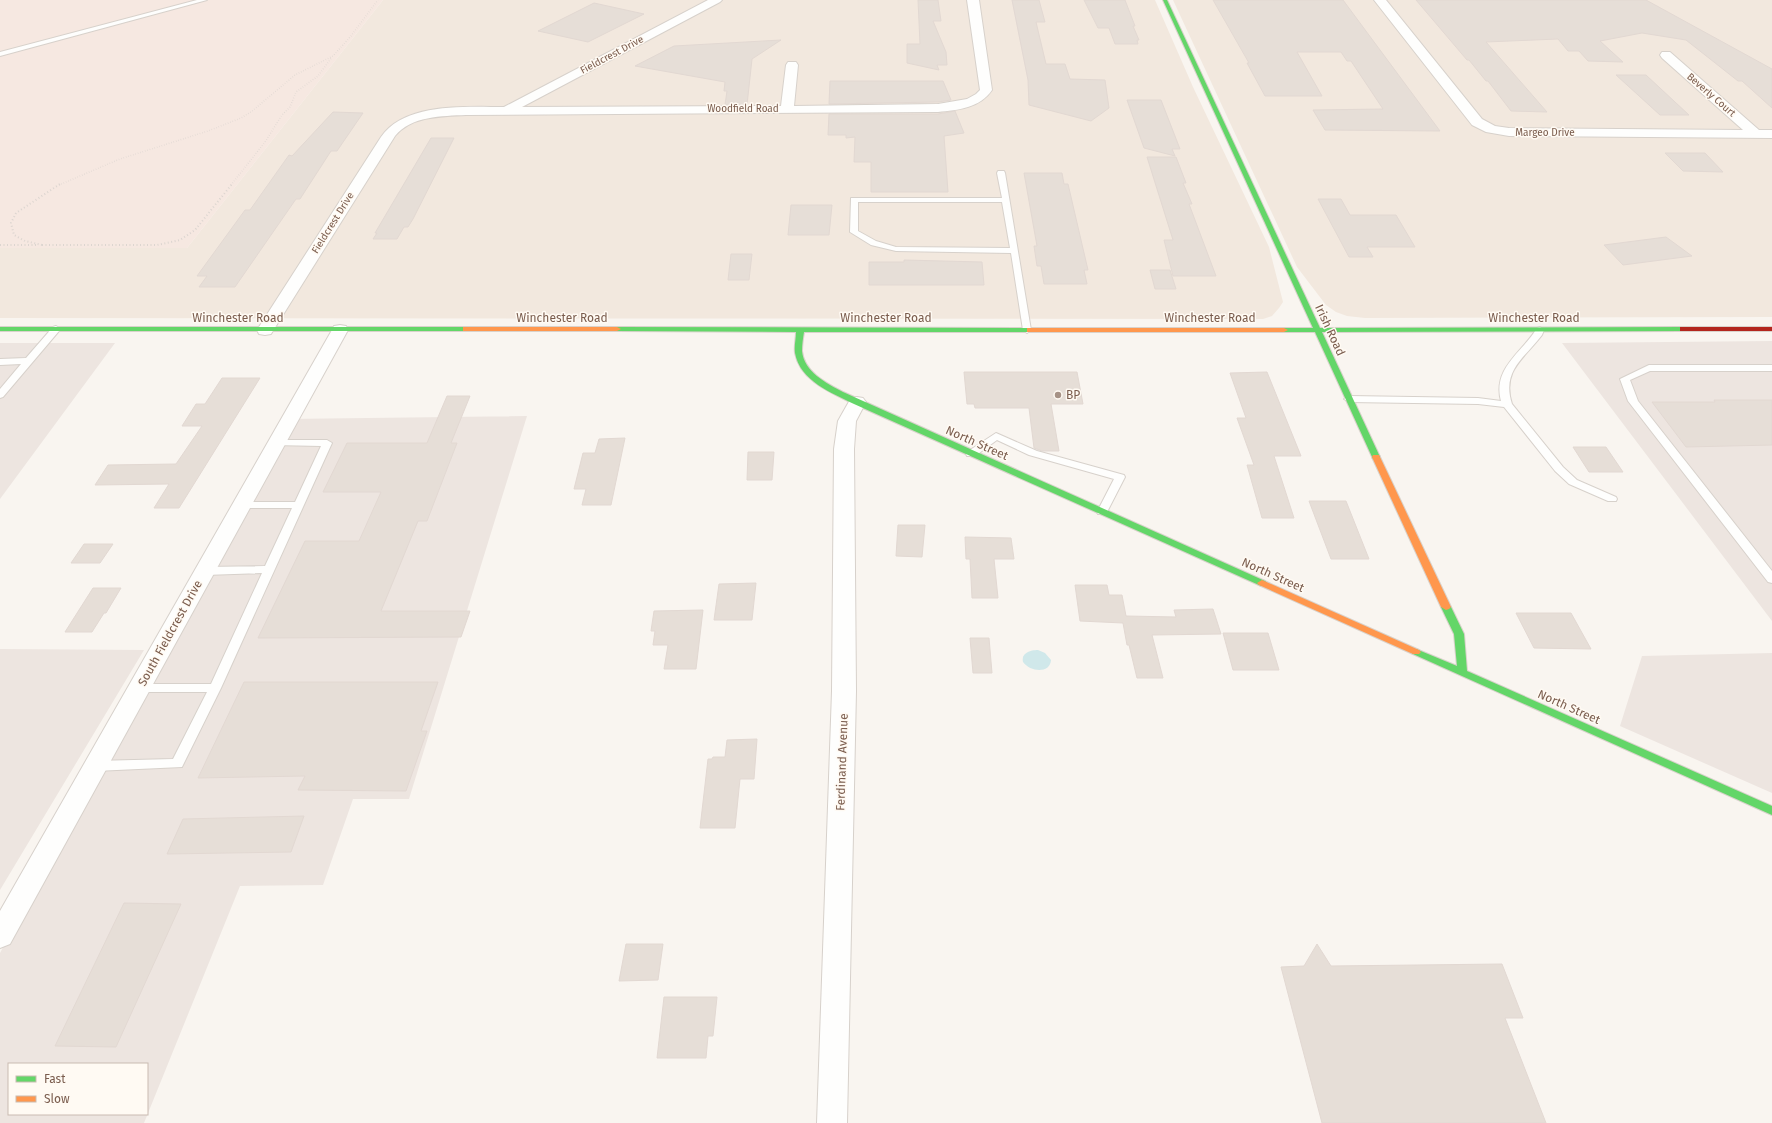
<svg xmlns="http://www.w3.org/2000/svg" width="1772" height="1123" font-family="'Fira Sans',sans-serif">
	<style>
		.residential { fill: #f2e8de }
		.commercial { fill: #f6e8e1 }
		.industrial { fill: #ede5e0; fill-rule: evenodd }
		.water { fill: #d0e8ea }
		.building { fill: #e6ded7; stroke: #e2d8d2 }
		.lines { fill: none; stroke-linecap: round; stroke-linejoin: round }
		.lane-casing { stroke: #d7d1cb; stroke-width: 2 }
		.street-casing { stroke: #d7d1cb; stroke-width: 2 }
		.fast-casing { stroke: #d9d2cb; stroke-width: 2 }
		.slow-casing { stroke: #d9d2cb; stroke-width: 2 }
		.jam-casing { stroke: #d9d2cb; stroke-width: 2 }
		.path-far1 { stroke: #dcd5d0; stroke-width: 1.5; stroke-dasharray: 0.5 2; stroke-linecap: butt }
		.path { stroke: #dcd5d0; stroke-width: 2; stroke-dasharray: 1 2.5; stroke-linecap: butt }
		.lane { fill: #fefefd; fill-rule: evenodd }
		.street { fill: #fefefd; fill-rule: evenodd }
		.fast { fill: #63d668; fill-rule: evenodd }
		.slow { fill: #ff974d; fill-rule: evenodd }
		.jam { fill: #b3261e; fill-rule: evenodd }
		.poi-dot { fill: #a69286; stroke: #fffaf3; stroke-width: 1.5 }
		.labels { text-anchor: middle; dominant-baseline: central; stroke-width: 3; stroke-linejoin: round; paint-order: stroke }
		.far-street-label { font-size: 10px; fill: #7a5c4d; stroke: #fffaf3 }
		.street-label { font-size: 12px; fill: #7a5c4d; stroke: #fffaf3 }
		.poi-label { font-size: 12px; fill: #7a5c4d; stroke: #fffaf3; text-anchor: start }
	</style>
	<rect width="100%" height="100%" fill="#f9f5f0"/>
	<path class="residential" d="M383,0H1155L1193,87L1269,247L1283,302L1279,308L1272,316L1263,319L0,318V248H187Z
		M1173,0H1772V317L1365,318L1347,316L1336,312L1326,305L1297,267Z"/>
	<path class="commercial" d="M0,0H383L187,248H0Z"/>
	<path class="industrial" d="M1772,341V621L1562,343Z
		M0,343H115L0,499Z
		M527,416L409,799H353L323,885L240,886L144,1123H0V953L286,419ZM9,1064H147V1114H9Z
		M0,649L144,650L0,890Z
		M1772,653V793L1620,726L1642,656Z"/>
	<path class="water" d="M1038,650L1045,653L1051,660C1050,674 1030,672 1023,662C1021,653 1030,650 1038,650Z"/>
	<path class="building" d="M918,0H938L941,21H933L946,52L947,65H937L939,70L907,63V44H920Z
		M1012,0H1039L1045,22H1036L1046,64H1065L1070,79L1105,80L1109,108L1091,121L1029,105L1028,80Z
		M1084,0H1125L1135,26H1133L1139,40H1137L1138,44H1115L1109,28H1098Z
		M1213,0H1343L1440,131L1325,130L1313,110L1383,109L1351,61H1347L1341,52H1297L1322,96H1265L1247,63H1249Z
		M1416,0H1646L1772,69V108L1742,81H1738L1686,40L1642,33L1600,41L1623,62L1588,61L1579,51H1568L1558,39L1486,42L1547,112L1511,111L1488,81H1486L1469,60H1467Z
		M594,3L644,14L588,42L538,31Z
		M781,40L752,59L747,105H725L727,91H724L725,82L635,66L674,46Z
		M1616,75H1646L1689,115H1660Z
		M830,81H943L951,100L938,102L829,104Z
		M1127,100H1161L1180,149H1172L1175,156L1144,148Z
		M955,111L964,133L944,136L948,192H871V162H854L855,137L846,138V135H828L829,114H938Z
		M333,112L363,113L337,151H331L300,199H296L235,287H199L207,276H197L245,210H250L289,155L292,156Z
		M431,138H454L413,219L408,227H404L397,239H373L377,233H375Z
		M1665,153H1705L1723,172L1683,171Z
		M1147,157H1176L1186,183H1183L1192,204H1189L1216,276H1173L1164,240H1173Z
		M1024,173H1062L1064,184H1068L1088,270H1084L1087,284H1044L1041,266H1037L1034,246H1037Z
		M1318,199H1341L1350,215H1396L1415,247H1367L1373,257H1349Z
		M791,205H832L829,235H788Z
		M1666,237L1692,256L1623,265L1604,245Z
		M731,254H752L749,280H728Z
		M904,260L982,262L984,285H869V262H904Z
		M1150,270H1170L1176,289H1155Z
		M964,372H1077L1083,404H1051L1059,451H1042L1034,448L1029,408H975L974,404H967Z
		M1267,372L1301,456H1274L1294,518H1262L1247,465H1254L1237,418H1246L1230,373Z
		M222,378H260L179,508H154L169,484L95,485L108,465L176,464L202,426H182L196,404H205Z
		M447,396H470L451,443H457L427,521H418L381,611H470L461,637L258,638L305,541H359L381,492H323L347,443H427Z
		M1714,400H1772V445L1686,447L1652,402H1715Z
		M625,438L611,505H582L586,489H574L583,453H595L599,439Z
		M1573,447H1606L1623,472H1589Z
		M748,452H774L772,480H747Z
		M1309,501H1346L1369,559H1331Z
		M898,525H925L922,557L896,556Z
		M965,537L1011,538L1014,559H994L998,598H972L970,559H966Z
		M84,544H113L100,563H71Z
		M756,583L752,620H714L719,584Z
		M1075,585H1107L1109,595H1122L1126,616L1176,617L1174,610L1213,609L1221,634L1152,635L1163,678H1137L1129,645H1127L1123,623L1080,621Z
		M93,588H121L106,613H104L92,632H65Z
		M703,610L696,669H664L668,645H653L655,631H651L654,611Z
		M1516,613H1571L1591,649L1534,648Z
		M1223,633H1268L1279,670H1233Z
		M970,638H989L992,673H973Z
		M244,682H438L421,731H427L406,791L298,790L305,776L198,778Z
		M757,739L754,779H740L735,828H700L708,759H712L713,757H725L727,740Z
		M304,816L291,852L167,854L183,819Z
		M124,903L181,904L116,1047L55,1046Z
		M626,944H663L658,980L619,981Z
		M1317,944L1331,966L1502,964L1523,1018H1505L1546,1123H1322L1281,967L1304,966Z
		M664,997H717L713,1036H708L706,1058H657Z"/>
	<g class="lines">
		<g class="lane-casing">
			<path id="lane" d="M197,0H207L0,56V52Z
				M998,171H1004L1005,173L1031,330L1027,333L1023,330L1011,253L896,251L871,245L850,232L851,198H1002L997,173ZM858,202H1002L1010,248L896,247L876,241L858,231Z
				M56,326L60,329L59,331L3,397L0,398V389L21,364L0,365V359L26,358L53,327Z
				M1540,327L1544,330L1542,335C1525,358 1501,370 1512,404L1563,467L1577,480L1616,497L1617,499L1616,501H1608L1569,484L1555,471L1504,407L1478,404L1349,402L1344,399L1349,396L1478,398L1501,401C1492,368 1523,352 1537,328Z
				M1649,365H1772V371H1650L1630,380L1638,401L1772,571V583L1768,582L1628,401L1620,379Z
				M996,433L1037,451L1124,475L1125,477L1106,514H1098L1097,512L1114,479L1029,455L997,440L975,456H967L966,454L967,452Z
				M277,440H327L332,443L221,688L182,767L95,771L90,769L89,766L90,763L95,761L173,759L207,692H139L135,691L133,688L135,685L139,684H211L262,573L205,575L201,574L199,571L201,568L205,567L265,566L292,508H242L237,505L242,502H295L321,446L273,445L272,443L273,441Z"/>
		</g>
		<g class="street-casing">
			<path id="street" d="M708,0H722L720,2L522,107L781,106L786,65L788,62H796L798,65L794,106L938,104L967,99L976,94L980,90L967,0H979L992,90C980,108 958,110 938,112L466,115C442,116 411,116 395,136L271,334L265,335L259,334L257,330L381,137C405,102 467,107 504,107Z
				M1374,0H1386L1482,119L1495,126L1509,128L1743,130L1662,58L1660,55L1662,52H1670L1759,130H1772V138L1509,136L1486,132L1472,125Z
				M340,325L346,326L348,330L10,944L0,948V911L332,330L334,326Z
				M857,397L863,398L866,402L856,421L854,449L856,691L847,1123H817L832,691L834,449L838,421L851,398Z"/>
		</g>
		<g class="fast-casing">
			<path id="fast" d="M1163,0H1167L1320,328L1683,327L1687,329L1683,331L1322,332L1380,457L1379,459H1373L1315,332H1284L1280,330L1284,328H1313Z
				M0,327H466L470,329L466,331H0Z
				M614,327L1033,328V332H804C803,338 802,344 802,351C804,372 826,383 843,392L1265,581L1267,583L1262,586L1259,585L854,404C832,393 800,381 795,353C794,346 796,339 796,332L617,331L613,329Z
				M1446,604L1451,607L1464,634L1467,671L1772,806V815L1413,654L1411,652L1413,650L1416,649L1457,666L1454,634L1441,607Z"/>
		</g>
		<g class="slow-casing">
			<path id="slow" d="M463,327H617L621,329L617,331H463Z
				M1027,328H1284L1288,330L1284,332H1027Z
				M1373,455H1379L1380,457L1451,607L1449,609L1446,610L1441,607L1372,457Z
				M1262,580L1419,650L1421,652L1419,654H1413L1259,585L1257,583Z"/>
		</g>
		<g class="jam-casing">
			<path id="jam" d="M1680,327H1772V331H1680Z"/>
		</g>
		<path class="path-far1" d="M59,185L120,159L208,131L241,118L251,112L295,75L333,56L351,36L378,0
			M231,185L265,142L282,115L290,107L296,92L318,76L332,57"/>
		<path class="path" d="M0,245H37
			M42,245L25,241L14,235L11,223L16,213L60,184
			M42,245H157L180,240L195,230L232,184"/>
		<use href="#lane" class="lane"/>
		<use href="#street" class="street"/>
		<use href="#fast" class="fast"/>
		<use href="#slow" class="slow"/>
		<use href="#jam" class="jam"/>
	</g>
	<circle class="poi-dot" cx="1058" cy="395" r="4"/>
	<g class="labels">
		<g class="far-street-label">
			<text transform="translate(612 55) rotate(-28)">Fieldcrest Drive</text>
			<text transform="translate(1711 95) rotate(41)">Beverly Court</text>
			<text x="743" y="109">Woodfield Road</text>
			<text x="1545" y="133">Margeo Drive</text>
			<text transform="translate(333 223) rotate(-58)">Fieldcrest Drive</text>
		</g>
		<g class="street-label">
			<text x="238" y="318">Winchester Road</text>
			<text x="562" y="318">Winchester Road</text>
			<text x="886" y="318">Winchester Road</text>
			<text x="1210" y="318">Winchester Road</text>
			<text x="1534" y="318">Winchester Road</text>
			<text transform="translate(1330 330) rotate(65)">Irish Road</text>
			<text transform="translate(977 443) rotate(24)">North Street</text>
			<text transform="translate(1273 575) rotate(24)">North Street</text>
			<text transform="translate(170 633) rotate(-61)">South Fieldcrest Drive</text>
			<text transform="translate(1569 707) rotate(24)">North Street</text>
			<text transform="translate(842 762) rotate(-88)">Ferdinand Avenue</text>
		</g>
		<g class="poi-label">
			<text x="1066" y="395">BP</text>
		</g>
	</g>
	<rect x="8" y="1063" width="140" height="52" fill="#fffaf3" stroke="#cabbb1"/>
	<rect x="16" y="1076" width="20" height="6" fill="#63d668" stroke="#cabbb1"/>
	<text x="44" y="1083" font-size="12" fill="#7a5c4d">Fast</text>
	<rect x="16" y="1096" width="20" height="6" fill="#ff974d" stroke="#cabbb1"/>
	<text x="44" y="1103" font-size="12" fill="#7a5c4d">Slow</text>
</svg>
